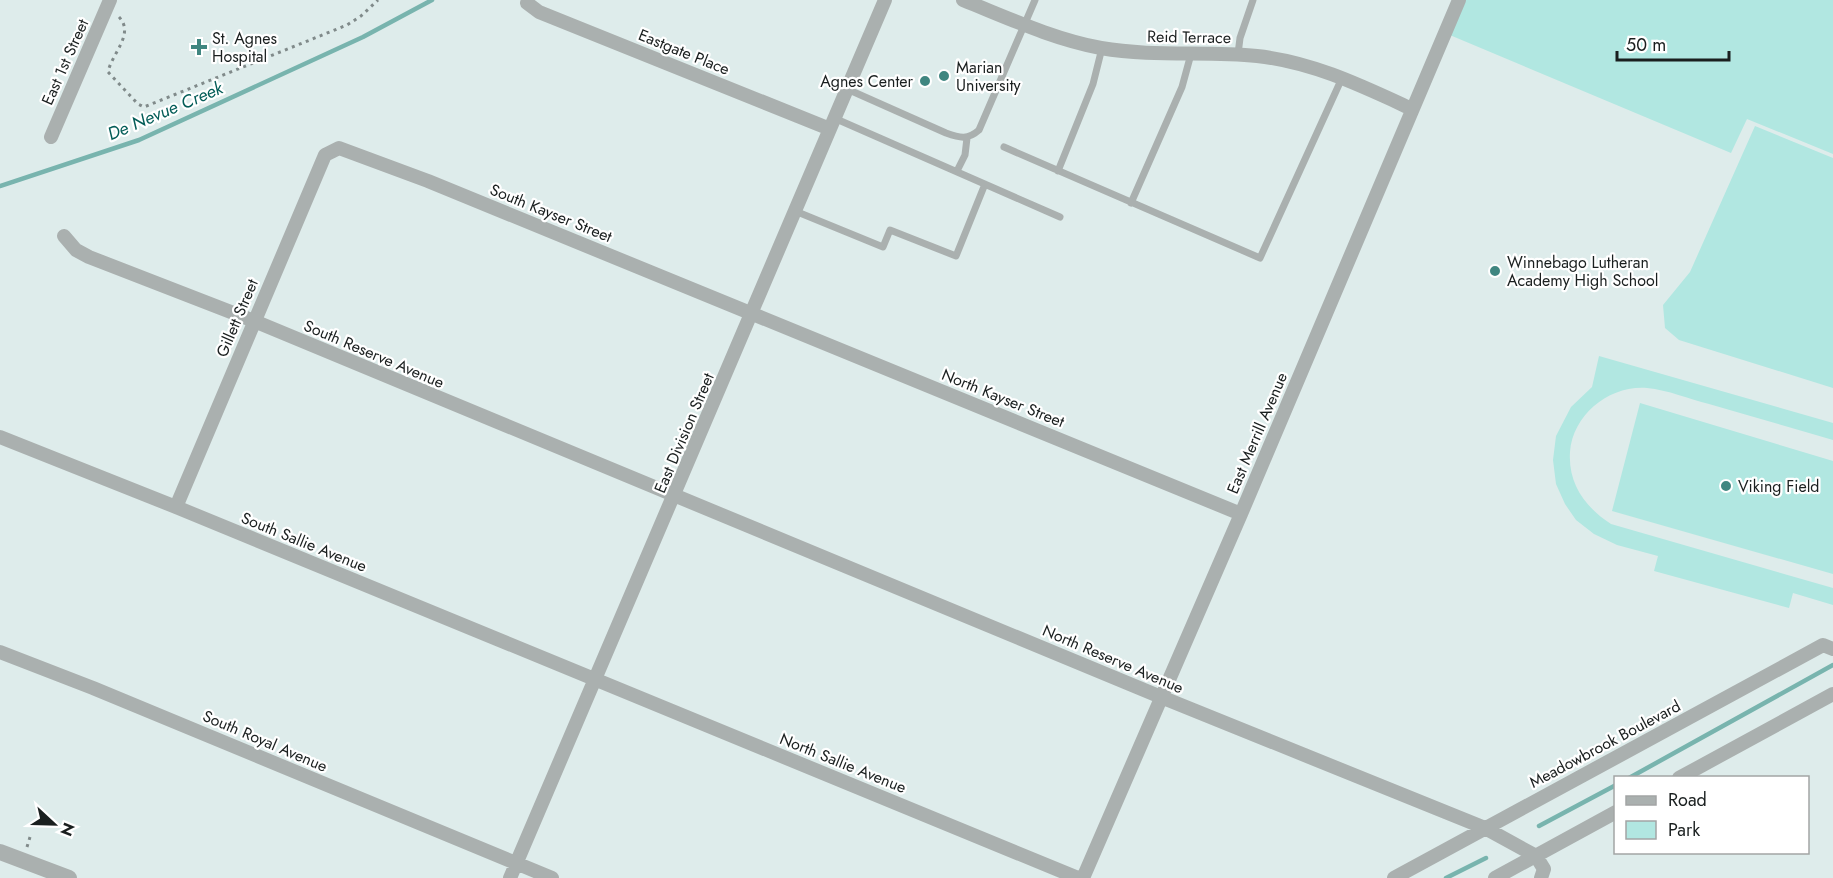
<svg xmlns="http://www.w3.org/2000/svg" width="1833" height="878" font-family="Jost,sans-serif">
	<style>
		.green { fill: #b1e7e1 }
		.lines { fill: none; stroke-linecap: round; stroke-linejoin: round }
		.stream { stroke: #78b4ae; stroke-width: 4.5 }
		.path { stroke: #808a8a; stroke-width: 3; stroke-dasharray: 3 4.5; stroke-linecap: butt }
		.service { stroke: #aab0af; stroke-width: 7 }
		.minor { stroke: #aab0af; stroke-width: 14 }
		.tertiary { stroke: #aab0af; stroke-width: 16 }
		.poi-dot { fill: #3f8680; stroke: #fff; stroke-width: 2 }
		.labels { text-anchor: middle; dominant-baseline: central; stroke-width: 4.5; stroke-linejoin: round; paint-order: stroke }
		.street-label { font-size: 16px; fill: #1a1f1f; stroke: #fff }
		.poi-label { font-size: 16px; fill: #1a1f1f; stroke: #fff; text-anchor: start }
		.water-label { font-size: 18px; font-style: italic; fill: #045d58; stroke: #fff }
	</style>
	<rect width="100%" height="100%" fill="#deeceb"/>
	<path class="green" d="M1459,0H1833V154L1747,119L1731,153L1445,33Z
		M1755,126L1833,158V388L1679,340L1665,328L1663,305L1690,272Z
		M1599,356L1833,423V440C1792,428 1750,416 1709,404C1689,399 1668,390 1647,388C1610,385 1573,414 1570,452C1568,484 1585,507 1611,524L1833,588V605L1793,593L1789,608L1654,571L1658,556L1617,545L1594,534L1576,520L1565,504L1556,484L1553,460L1556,436L1571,407L1592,387Z
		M1640,403L1833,461V574L1612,511Z"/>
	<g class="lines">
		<path class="stream" d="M0,186L139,140L363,37L432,0
			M1629,778L1833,665
			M1539,826L1616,785
			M1446,878L1486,858"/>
		<path class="path" d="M119,17C135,34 112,53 108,72L138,104L144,107L347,25L361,16L378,0
			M27,847L30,837"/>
		<path class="service" d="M1238,54L1240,38L1253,0
			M847,89L946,133C960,138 968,140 979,130L1035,0
			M834,118L1060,217
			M1004,147L1260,258L1342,78
			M957,171L965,155L967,138
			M1058,171L1093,84L1102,48
			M1131,203L1182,87L1191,54
			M795,211L883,247L890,230L956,256L985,184"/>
		<path class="minor" d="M963,0C1008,18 1053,39 1101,48C1153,57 1205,51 1257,56C1313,62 1362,86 1412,109
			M527,3L539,12L830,129
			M51,137L110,0
			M64,236L76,250L89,257L254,321L1161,697L1485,828L1536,856L1544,869L1541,878
			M0,437L176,507L1078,878
			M176,507L325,155L339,148L428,181L1241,514
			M0,652L93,688L552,878
			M1679,778L1833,694
			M510,878L885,0
			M1083,878L1241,514L1459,0
			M1394,878L1823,645L1833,649
			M1495,878L1616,812"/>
		<path class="tertiary" d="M0,852L69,878"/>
	</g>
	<g class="poi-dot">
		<path d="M196 38h6v6h6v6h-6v6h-6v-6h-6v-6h6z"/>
		<circle cx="944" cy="76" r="6"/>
		<circle cx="925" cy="81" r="6"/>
		<circle cx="1495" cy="271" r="6"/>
		<circle cx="1726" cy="486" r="6"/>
	</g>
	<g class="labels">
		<g class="street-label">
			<text transform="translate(1189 37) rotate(1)">Reid Terrace</text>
			<text transform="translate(684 52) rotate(22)">Eastgate Place</text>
			<text transform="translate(65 62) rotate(-66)">East 1st Street</text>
			<text transform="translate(551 213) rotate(22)">South Kayser Street</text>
			<text transform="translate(237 318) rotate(-67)">Gillett Street</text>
			<text transform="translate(374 354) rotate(23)">South Reserve Avenue</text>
			<text transform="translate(1003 398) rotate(22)">North Kayser Street</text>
			<text transform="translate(684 433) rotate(-67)">East Division Street</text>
			<text transform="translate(1257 433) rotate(-67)">East Merrill Avenue</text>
			<text transform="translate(304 542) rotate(22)">South Sallie Avenue</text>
			<text transform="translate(1113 659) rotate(23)">North Reserve Avenue</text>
			<text transform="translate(265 741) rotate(23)">South Royal Avenue</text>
			<text transform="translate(1605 744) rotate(-28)">Meadowbrook Boulevard</text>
			<text transform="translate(843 763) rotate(22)">North Sallie Avenue</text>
		</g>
		<g class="poi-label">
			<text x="212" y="38">St. Agnes<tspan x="212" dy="18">Hospital</tspan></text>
			<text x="956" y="67">Marian<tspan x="956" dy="18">University</tspan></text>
			<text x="913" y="81" text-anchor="end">Agnes Center</text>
			<text x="1507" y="262">Winnebago Lutheran<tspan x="1507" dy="18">Academy High School</tspan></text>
			<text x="1738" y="486">Viking Field</text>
		</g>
		<g class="water-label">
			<text transform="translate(165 111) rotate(-23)">De Nevue Creek</text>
		</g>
	</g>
	<rect x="1614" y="776" width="195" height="78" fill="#ffffff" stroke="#a3a5a5" stroke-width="1.5"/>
	<rect x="1626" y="796" width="30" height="9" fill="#aab0af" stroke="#a3a5a5" stroke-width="1.5"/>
	<text x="1668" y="806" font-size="18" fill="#1a1f1f">Road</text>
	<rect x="1626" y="821" width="30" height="18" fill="#b1e7e1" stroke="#a3a5a5" stroke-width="1.5"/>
	<text x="1668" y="836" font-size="18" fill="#1a1f1f">Park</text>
	<g transform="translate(54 824) rotate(112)" stroke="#ffffff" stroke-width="4.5" paint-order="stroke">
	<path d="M0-4.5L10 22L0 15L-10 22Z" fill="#1a1f1f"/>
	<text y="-9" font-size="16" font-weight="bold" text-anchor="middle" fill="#1a1f1f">N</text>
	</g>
	<path d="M1617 51v9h112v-9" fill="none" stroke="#1a1f1f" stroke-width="3"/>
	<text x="1626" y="51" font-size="18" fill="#1a1f1f" stroke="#ffffff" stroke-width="4.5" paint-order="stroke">50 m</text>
</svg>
